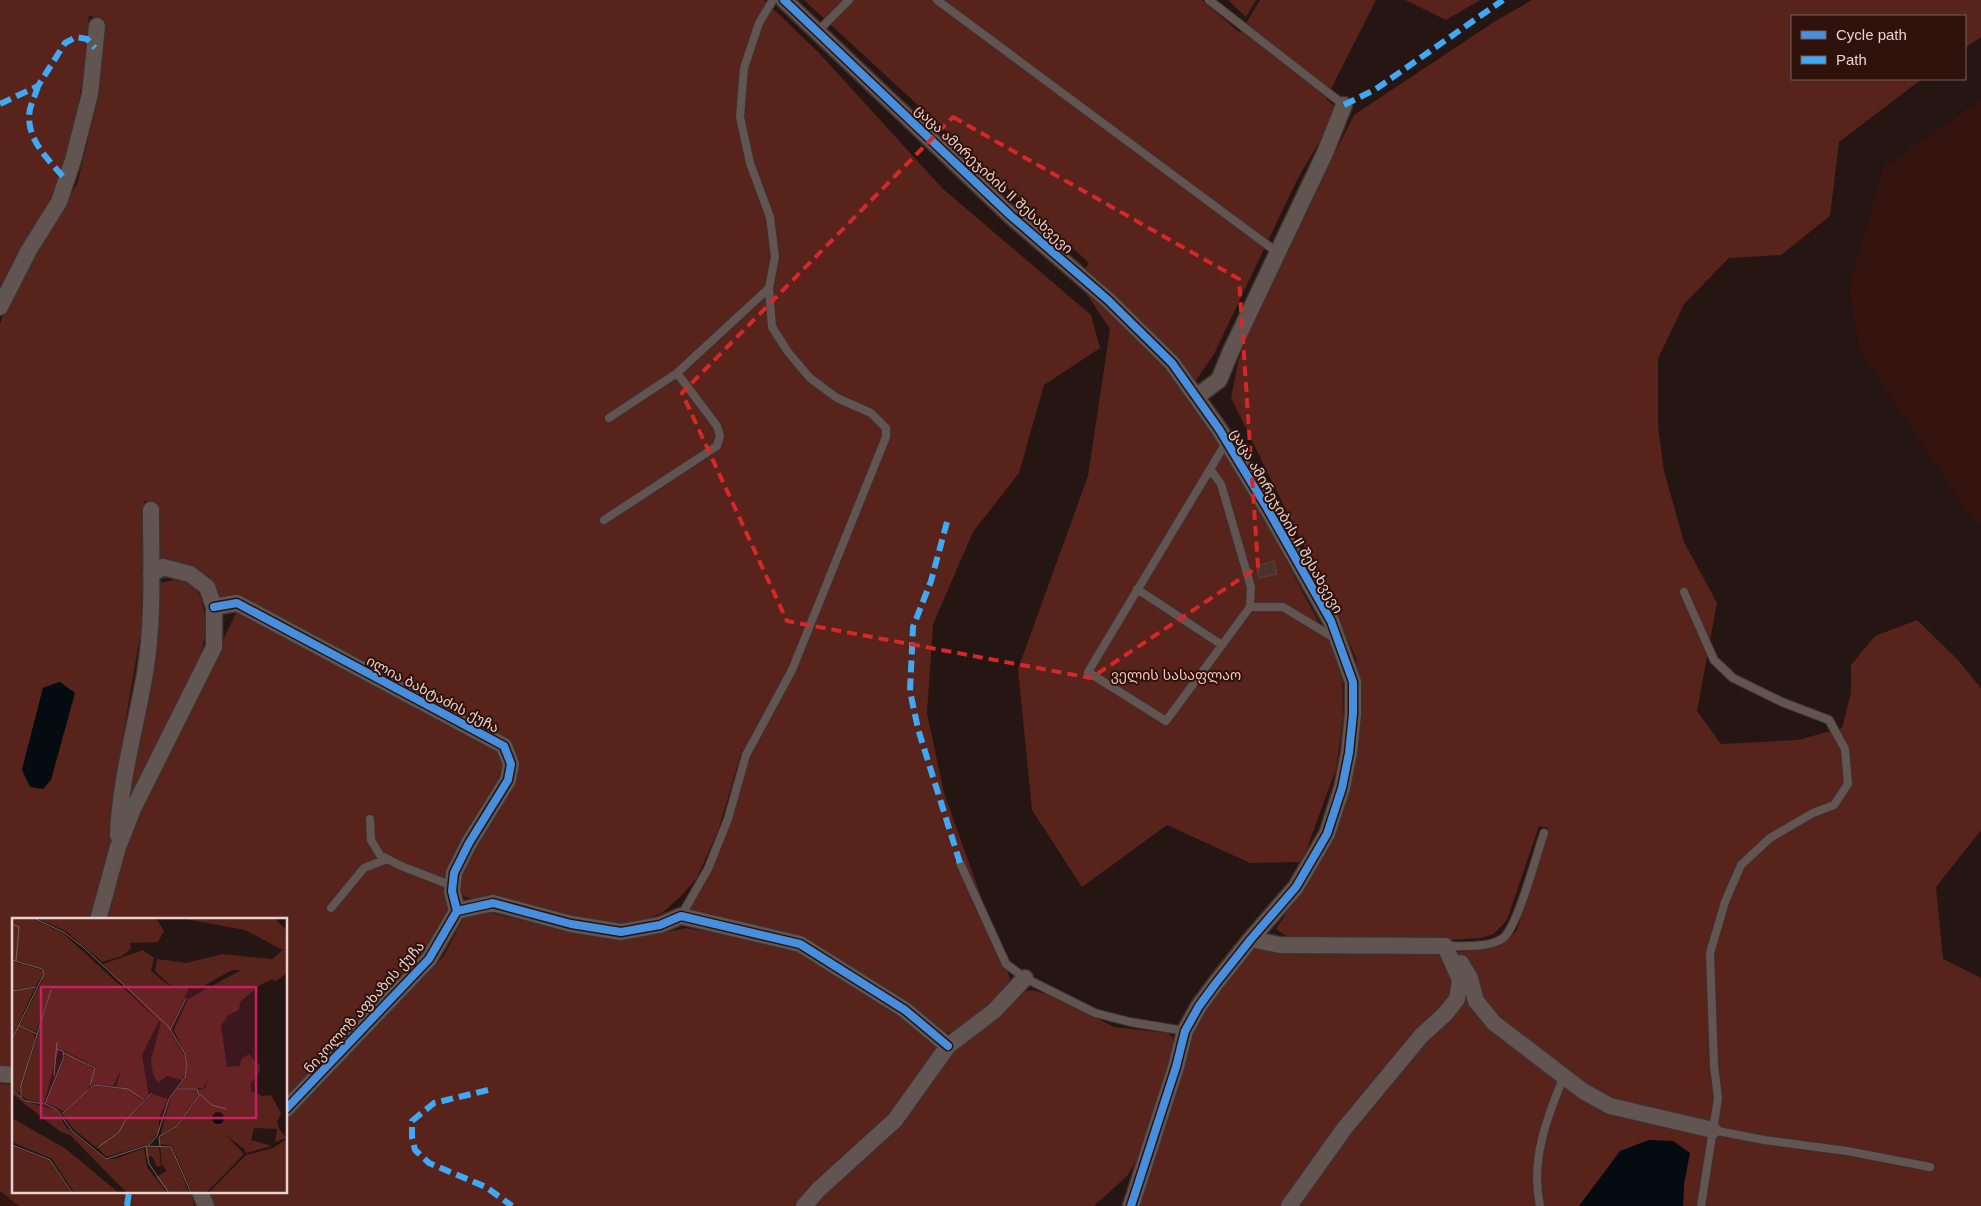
<svg xmlns="http://www.w3.org/2000/svg" width="1981" height="1206" font-family="Helvetica,'Noto Sans Georgian',sans-serif">
	<style>
		.built { fill: #35130e }
		.green { fill: #57231a; fill-rule: evenodd }
		.water { fill: #040c11 }
		.building { fill: #4a322f; stroke: #534442 }
		.lines { fill: none; stroke-linecap: round; stroke-linejoin: round }
		.lane-casing { stroke: #3e302f; stroke-width: 10 }
		.street-casing { stroke: #3e302f; stroke-width: 19 }
		.lane { stroke: #615451; stroke-width: 8 }
		.street { stroke: #615451; stroke-width: 16 }
		.quiet { stroke: #3fa9f5; stroke-width: 6; stroke-dasharray: 12 6; stroke-linecap: butt }
		.cycleway-casing { stroke: #2e110b; stroke-width: 11 }
		.cycleway { stroke: #468fdf; stroke-width: 8 }
		.marked { fill: none; stroke: #d62828; stroke-width: 4; stroke-dasharray: 10 6; stroke-linejoin: round }
		.labels { text-anchor: middle; dominant-baseline: central; stroke-width: 4; stroke-linejoin: round; paint-order: stroke }
		.street-label { font-size: 14px; fill: #e7d2cd; stroke: #2e110b }
		.park-label { font-size: 14px; fill: #f7c5bb; stroke: #2e110b }
		.inset-road { fill: none; stroke: #73615d; stroke-width: 1 }
		.view { fill: #c42161; fill-opacity: 0.15; stroke: #c42161; stroke-width: 2.5 }
		.inset-edge { fill: none; stroke: #e7d2cd; stroke-width: 2.5 }
	</style>
	<rect width="100%" height="100%" fill="#261613"/>
	<path class="built" d="M1981,100V523L1971,518L1859,348L1849,289L1883,168Z
		M0,1191L19,1206H0Z"/>
	<path class="green" d="M0,0H764L820,54L942,188L1091,315L1100,348L1044,385L1019,473L973,532L933,624L927,713L944,793L1010,978C1002,1005 975,1018 952,1033L941,1031L813,944L693,916L689,910L707,879L730,824L750,754L742,750L719,828L697,878L680,897L662,913L633,924L615,923L566,917L465,897L459,891V881L464,867L515,762L221,599L209,576L177,563L156,562L157,503L144,501L141,630L110,813L111,843L89,920H14V1067L0,1066V324L3,315L77,184L99,96L104,19L89,16L81,88L70,150L42,219L0,285ZM59,682L22,770L43,688Z
		M804,0H1202L1240,33L1260,0H1376L1326,99L1338,109L1296,182L1214,354L1185,396L1233,461L1342,666L1343,719L1336,769L1302,862L1250,863L1167,825L1082,887L1032,810L1018,669L1088,476L1110,329L1077,279L1089,263Z
		M1228,0H1256L1246,17Z
		M1405,0H1480L1446,20Z
		M1532,0H1981V37L1965,48V16H1792V79H1922L1839,142L1830,216L1781,255L1729,258L1684,304L1658,359V426L1664,471L1684,542L1717,603L1697,711L1721,744L1798,740L1842,728L1851,693V665L1875,636L1917,620L1958,660L1981,688V830L1936,887L1943,959L1981,978V1206H1683L1684,1184L1595,1186L1579,1206H1296L1356,1122L1460,1006L1452,952C1480,950 1497,953 1517,930L1548,828L1539,826L1507,920L1494,934L1480,938L1436,941L1292,940L1276,929L1320,861L1336,827L1359,750L1361,684L1356,658L1325,589L1231,398L1238,362L1259,303L1354,115L1497,20Z
		M178,579L193,585L201,598L207,625L201,654L128,806L152,669L160,583Z
		M237,611L495,748L502,761V771L469,827L448,870L449,916L422,958L286,1099V920H106L130,833Z
		M487,912L572,933L633,939L686,928L793,948L895,1012L939,1049L891,1111L798,1206H215L209,1192H286V1118L294,1113L443,957L465,916Z
		M1252,948L1302,952L1432,950C1454,964 1452,976 1451,999L1291,1190L1281,1206H1138L1198,1020Z
		M1032,990L1053,996L1114,1027L1168,1033L1173,1038L1174,1050L1143,1151L1127,1176L1094,1206H812L952,1051L1019,993Z
		M0,1084L14,1085V1192H191L194,1206H19L0,1191Z"/>
	<path class="water" d="M60,682L75,693L51,780L43,789L30,787L22,770L43,688Z
		M1649,1140L1673,1141L1690,1153L1684,1184L1683,1206H1579L1620,1151Z"/>
	<path class="building" d="M1274,561L1277,574L1259,578L1256,566Z"/>
	<g class="lines">
		<g class="lane-casing">
			<path id="lane" d="M937,0L1278,253
				M1209,0L1344,105
				M818,31L849,0
				M609,418L677,373L769,288
				M1227,441L1088,672L1166,721L1250,607H1283L1336,639
				M1210,469L1221,484L1251,587L1250,607
				M604,520L717,446L720,436L717,426L677,373
				M1137,589L1222,645
				M1684,592L1714,660L1733,678L1782,702L1829,720L1845,749L1848,784L1834,805L1813,813L1770,838L1741,865L1725,902L1710,953L1714,1066L1718,1098L1701,1206
				M370,819L371,840L380,855L401,866L453,886
				M960,863L1006,964L1025,978L1095,1013L1130,1022L1185,1031
				M331,908L364,868L387,859
				M681,916L708,869L728,819L746,755L792,670L886,437V428L871,413L837,398L810,378L788,352L772,327L769,288L775,257L770,217L750,163L740,117L744,68L759,23L773,0
				M1445,946C1461,946 1488,948 1502,939C1517,930 1537,853 1544,833
				M1713,1130L1764,1140L1847,1151L1930,1167
				M1540,1206C1530,1161 1547,1117 1564,1076"/>
		</g>
		<g class="street-casing">
			<path id="street" d="M784,0L1011,216L1108,300L1172,363L1219,429L1267,508L1331,621L1353,682V714L1349,753L1342,788L1327,834L1296,887L1251,939L1216,983L1199,1006L1185,1031L1176,1067L1131,1206
				M0,307L29,250L59,202L73,160L90,94L97,26
				M1196,397L1219,380L1231,351L1325,153L1344,105
				M214,607L237,603L504,746L511,764L508,780L469,843L454,873L452,891L457,911
				M118,835C120,780 136,727 145,673C154,620 151,564 151,510
				M98,920L118,847L133,809L214,647V607L207,587L190,574L163,567L151,574
				M1251,939L1280,945L1445,946L1460,980L1457,999L1446,1013L1421,1036L1344,1129L1289,1206
				M1461,963L1470,978L1476,1001L1494,1023L1583,1091L1610,1106L1713,1130
				M0,1074L14,1075
				M286,1109L429,959L457,911L493,903L571,924L621,932L660,925L681,916L800,944L905,1010L948,1046
				M200,1192L206,1206
				M804,1206L818,1190L895,1120L948,1046L994,1011L1025,978"/>
		</g>
		<use href="#lane" class="lane"/>
		<use href="#street" class="street"/>
		<path class="quiet" d="M38,86C36,94 32,101 30,109C24,138 49,160 66,180
			M0,104L38,86L65,43L76,37L87,39L95,48
			M1344,105L1376,89L1503,0
			M947,522L931,581L913,627L910,691L918,729L960,863
			M488,1090L434,1103L412,1121V1137L415,1150L429,1163L486,1187L512,1206
			M127,1206L129,1192"/>
		<g class="cycleway-casing">
			<path id="cycleway" d="M784,0L1011,216L1108,300L1172,363L1219,429L1267,508L1331,621L1353,682V714L1349,753L1342,788L1327,834L1296,887L1251,939L1216,983L1199,1006L1185,1031L1176,1067L1131,1206
				M214,607L237,603L504,746L511,764L508,780L469,843L454,873L452,891L457,911
				M286,1109L429,959L457,911L493,903L571,924L621,932L660,925L681,916L800,944L905,1010L948,1046"/>
		</g>
		<use href="#cycleway" class="cycleway"/>
	</g>
	<path class="marked" d="M953,117L1239,279L1258,567L1091,678L787,621L682,393Z"/>
	<g class="labels">
		<g class="street-label">
			<text transform="translate(994 179) rotate(43)">ცაცა ამირეჯიბის II შესახვევი</text>
			<text transform="translate(1287 521) rotate(60)">ცაცა ამირეჯიბის II შესახვევი</text>
			<text transform="translate(433 694) rotate(28)">ილია ბახტაძის ქუჩა</text>
			<text transform="translate(364 1007) rotate(-48)">ნიკოლოზ აფხაზის ქუჩა</text>
		</g>
		<g class="park-label">
			<text x="1176" y="675">ველის სასაფლაო</text>
		</g>
	</g>
	<g transform="translate(12 918)">
		<rect width="275" height="275" fill="#261613"/>
		<path d="M0,0H20L52,16L147,103L130,137L137,178L132,181L104,168L110,150L101,168L79,166L84,149L47,130L32,185L15,182L10,178L9,172L40,71L24,114L8,107L30,63L31,51L0,41ZM25,0H144L152,13L146,24L118,25L119,31L110,38L90,44L55,14ZM168,0H262L275,12V55L264,63L260,61L248,67L228,84L227,92L216,97L209,108L215,149L228,148L229,141L237,136L246,147L248,144L247,154L239,165V173L250,178L259,177L269,195L265,204L267,211L274,220L263,224L265,211L242,210L239,222L260,228L234,235L232,231L214,217L232,236L194,275H180L160,228L148,226V220L166,208L187,178L186,172L193,170L197,159L191,170H167L174,158L176,143L162,112L176,81L229,52H220L186,71L178,68L157,112L174,141V152L170,162L155,158L146,165L141,157L139,141L149,105L91,46L131,32L142,40L139,53L163,72L143,53L145,41L174,45L210,36L260,41L271,32L233,12ZM0,43L29,52L31,56L24,68L0,72ZM23,70L0,119V73ZM6,108L21,115L23,120L7,176L0,171V125ZM55,135L83,152L75,173L52,193L34,185ZM82,168L115,172L131,183L107,213L84,229L61,211L51,196ZM165,172H184L186,176L165,207L148,218L159,179ZM0,173L12,183L44,192L55,210L93,241H103L132,230L135,249L155,275H115L58,217L49,214L0,176ZM141,176L156,181L147,200V213L137,226L94,239L86,230L88,226L107,214L113,204ZM0,200L54,231L107,275H62L40,241L0,224ZM275,221V275H196L234,237L261,230ZM0,228L38,243L59,275H0ZM134,229H147L149,248L145,249L140,238L134,239ZM148,229L159,230L177,275H156L144,259L155,253L150,247Z" fill="#57231a"/>
		<path d="M200 200a6 6 0 1 1 12 0a6 6 0 1 1-12 0Z" fill="#040c11"/>
		<path class="inset-road" d="M22,0L53,15L71,29L156,108L173,136L175,146L173,159L157,181L145,218L136,228M0,6L7,9L4,43M0,42L30,51L32,56L0,121M0,73L24,69M6,107L25,116M158,112L174,80M52,135L83,150L78,168M42,158L45,124M0,172L13,183L33,186L45,192L60,213L94,241L134,228L159,229L179,275M188,176L200,187L214,191M9,179V168L39,72M33,186L52,139L51,133L45,131M50,196L82,167L116,171L132,182M0,227L38,242L60,275M134,228L137,246L157,275M148,228L147,219L165,208L187,177L185,171H165M85,230L107,214L113,203L140,175"/>
		<path class="view" d="M29,69H244V200H29Z"/>
		<rect width="275" height="275" class="inset-edge"/>
	</g>
	<rect x="1791" y="15" width="175" height="65" fill="#2e110b" stroke="#785e59"/>
	<rect x="1801" y="31" width="25" height="8" fill="#468fdf" stroke="#785e59"/>
	<text x="1836" y="40" font-size="15" fill="#e7d2cd">Cycle path</text>
	<rect x="1801" y="56" width="25" height="8" fill="#3fa9f5" stroke="#785e59"/>
	<text x="1836" y="65" font-size="15" fill="#e7d2cd">Path</text>
</svg>
